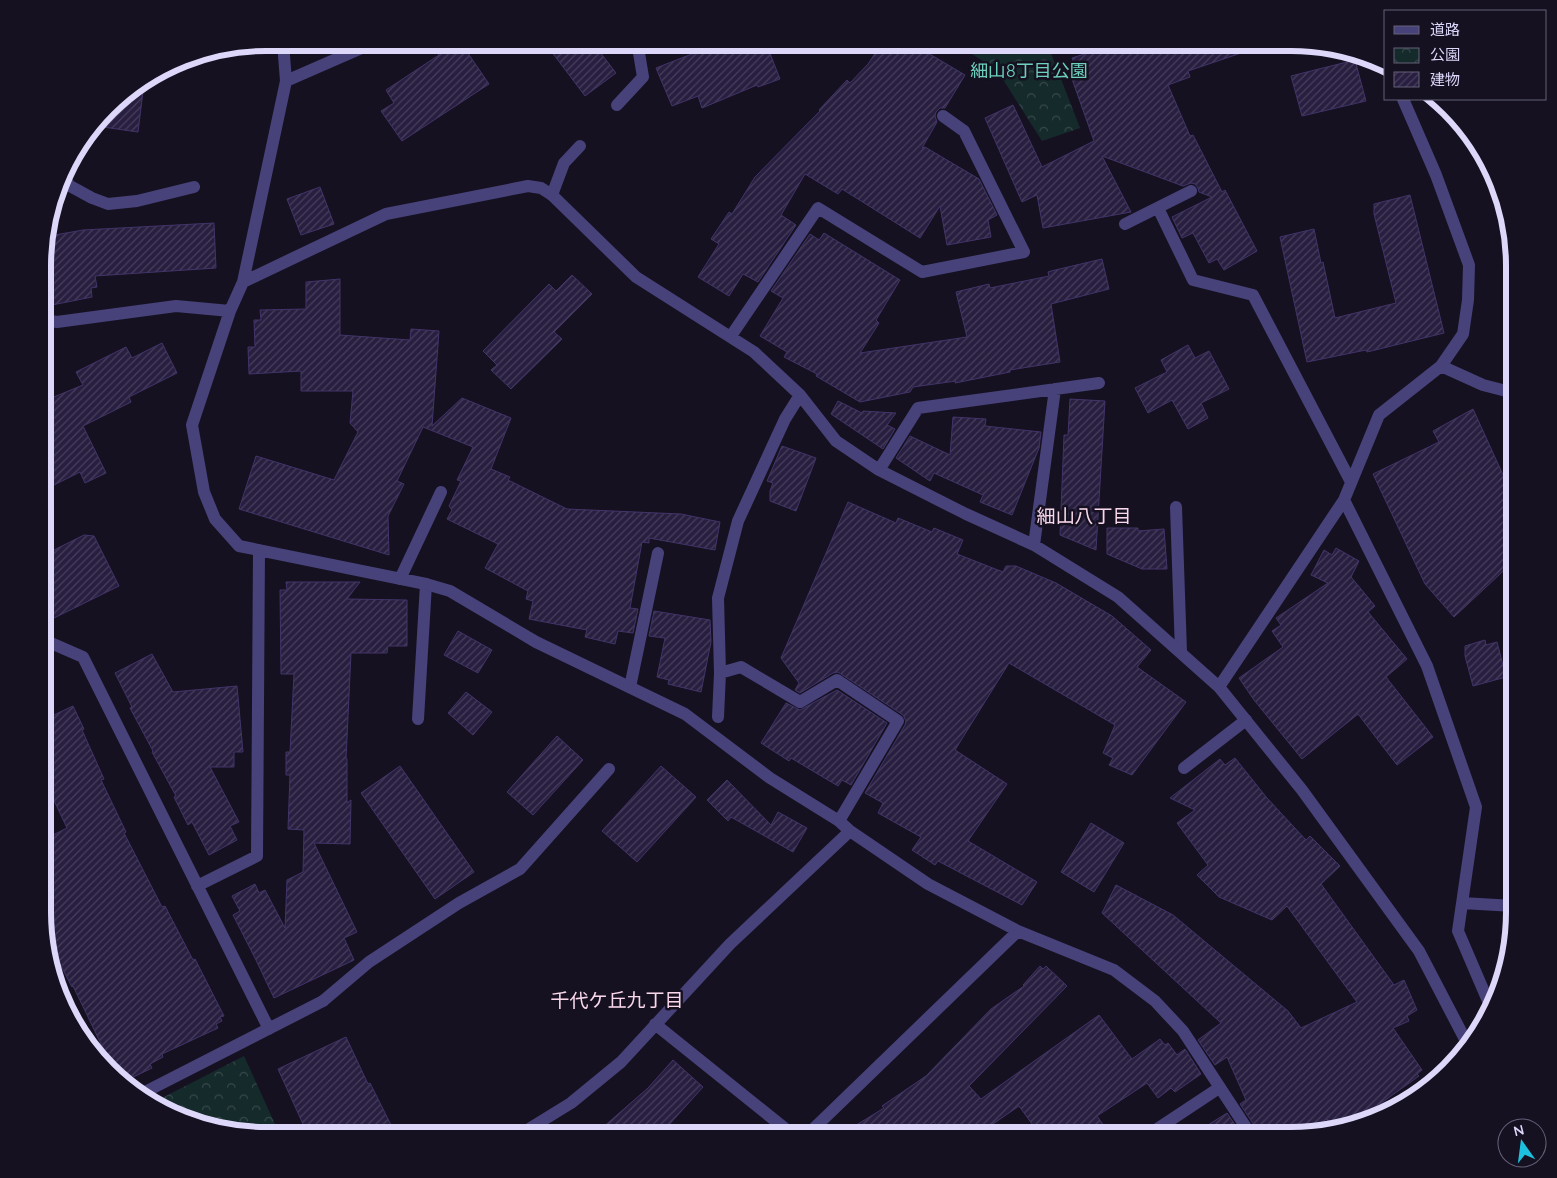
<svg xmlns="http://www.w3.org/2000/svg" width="1557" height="1178" font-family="Quicksand,'Noto Sans JP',sans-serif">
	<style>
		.park { fill: url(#park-crowns) }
		.building { fill: url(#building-hatch); stroke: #423469 }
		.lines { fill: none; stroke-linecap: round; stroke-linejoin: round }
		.lane { stroke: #47427a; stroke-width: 12 }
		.street { stroke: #47427a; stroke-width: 12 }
		.labels { text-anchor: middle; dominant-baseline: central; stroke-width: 5; stroke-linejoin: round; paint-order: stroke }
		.park-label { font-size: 18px; fill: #6cd0bd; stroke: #151121 }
		.neighbourhood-label { font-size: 19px; fill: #fad8ec; stroke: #151121 }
		.rim { fill: none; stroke: #ddd7fa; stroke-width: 6 }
	</style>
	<defs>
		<pattern id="park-crowns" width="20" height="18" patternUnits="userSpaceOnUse" patternTransform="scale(1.25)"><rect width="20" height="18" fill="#152a2b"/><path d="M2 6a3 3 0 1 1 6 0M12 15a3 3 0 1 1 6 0" fill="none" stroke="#37484b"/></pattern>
		<pattern id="building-hatch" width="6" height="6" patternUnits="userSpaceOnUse" patternTransform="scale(1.25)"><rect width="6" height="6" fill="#281f40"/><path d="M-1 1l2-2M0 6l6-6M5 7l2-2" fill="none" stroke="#473f5c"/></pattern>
	</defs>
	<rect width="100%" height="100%" fill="#151121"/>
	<path class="park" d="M955,43H1047L1080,128L1042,141L997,70Z
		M244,1056L280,1135H252L181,1119L154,1102Z"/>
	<path class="building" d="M430,43H461L489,84L402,141L381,111L394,103L386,90L439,55Z
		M545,43H593L616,73L585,96Z
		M720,43H756L761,54L769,51L780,79L758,87L757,85L702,108L698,96L672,106L656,68Z
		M882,43H911L965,75L945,108H940L936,112L935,116L937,122L922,148L925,147L979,179L997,215L988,220L991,237L947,245L940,206L920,238L842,189L838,194L805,174L781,215L796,225L758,282L743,274L729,296L698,277L719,244L711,239L729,212L732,214L755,177L820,111L819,110L847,80L850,83L868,64Z
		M1118,43H1258L1259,47L1188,71L1190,77L1168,85L1190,136L1193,135L1222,192L1225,190L1257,251L1224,270L1217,259L1209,263L1193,233L1182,238L1172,217L1212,197L1199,192L1198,188L1195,184L1191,183L1183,186L1102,156L1131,212L1043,228L1037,195L1022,202L985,118L1013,105L1042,167L1094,141L1072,79L1078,76L1072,58Z
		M1355,60L1366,101L1302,116L1291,76Z
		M144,83L138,132L96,126L119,98Z
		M320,187L334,224L301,235L287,199Z
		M1410,195L1444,333L1367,352L1366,350L1307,362L1280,237L1314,229L1321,263L1323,262L1335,318L1396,303L1374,214V204Z
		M214,223L216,268L95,276L97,287L91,288L92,297L52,305L44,263V237L83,230Z
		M824,233L900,280L876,320L879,323L860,353L967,337L956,292L989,284L990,288L1049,276L1048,272L1051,271L1102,259L1109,289L1051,304L1060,362L1010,370V372L955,383L956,381L913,387L910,392L860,402L816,376L817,374L784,357L787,352L760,336L783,298L771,291L810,234L819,240Z
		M572,275L592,294L554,332L562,339L511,389L491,370L497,365L483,351L549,284L556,291Z
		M340,279V335L410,340L411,329L439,331L432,426L462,398L511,418L491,469L510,477L508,480L567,509L681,514L720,522L715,550L649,538V543L642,542L630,608L638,609L633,633L618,631L615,644L585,637L587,630L529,619L533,601L526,599L528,591L485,568L498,544L447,519L452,510L449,506L461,481L457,480L473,447L423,427L397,481L404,484L388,516L389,555L239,509L256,456L334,480L358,432L350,423L353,391H301V371L249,374L248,347H255L254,320H261L260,310L306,309V282Z
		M162,343L177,373L129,397L131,402L83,426L106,473L85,483L80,472L44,490V401L83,385L76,372L126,347L132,358Z
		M1188,345L1195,358L1209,351L1229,389L1201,403L1208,418L1188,429L1172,400L1148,413L1135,388L1167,372L1161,360Z
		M1070,399L1105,401L1096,550L1060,535L1064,435H1068Z
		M838,401L862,413L863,411L896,413L887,425L895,429L883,449L831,414Z
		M1473,409L1514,499V561L1454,617L1425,584L1373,474L1439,442L1433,431Z
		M953,417L986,419L985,426L1041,432L1039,448L1012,515L980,502L983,495L934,473L930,481L896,458L910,436L950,455Z
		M782,446L816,458L796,511L770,501V491L773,483L767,481Z
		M848,502L896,523L898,518L932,532L934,528L963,540L957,554L1003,572L1006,566H1016L1056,583L1112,616L1151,650L1137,667L1186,702L1132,775L1109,765L1113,758L1103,753L1115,725L1009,663L955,750L1007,784L968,841L1037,882L1022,905L938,861L935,865L912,850L921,837L878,813L883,803L865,793L905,725L906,721L903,715L838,672L833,673L800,693L795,690L799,683L781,658Z
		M1107,528H1138V531L1164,529L1167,569H1142L1107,554Z
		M84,535L94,536L119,586L54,618L44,599V555Z
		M1336,548L1359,561L1351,577L1375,606L1368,612L1407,659L1386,677L1433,737L1397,765L1358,714L1302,759L1254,700L1239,678L1283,647L1272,631L1281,625L1276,618L1328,583L1311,575L1324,550L1332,555Z
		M286,582H360L347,599L407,600V646H388L387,653H351L346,759H347V803L351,800L350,844L314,843L357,932L344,938L354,960L274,998L256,960L233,915L240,911L232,896L255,884L259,893L265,890L285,928L287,880L303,872L304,830L288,829L290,775H286V752H290L294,674H281L280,590H287Z
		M654,611L710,620L711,642L701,692L668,684L669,680L657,677L665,638L649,636Z
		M458,631L492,650L478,673L444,655Z
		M1485,640L1486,645L1497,642L1506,677L1473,686L1465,656V646Z
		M152,654L173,692L237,686L243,752H234V767H210L239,822L230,826L237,840L209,855L192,822L188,825L174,797L176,796L152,752L153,751L130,708L132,707L115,673Z
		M837,690L887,723L851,785L842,780L838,786L791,758L789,761L761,743L786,703L800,710Z
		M466,692L492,712L473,735L448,713Z
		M73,706L84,729L82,730L104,779L101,780L126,832L124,833L162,907L165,906L193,960L195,959L224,1016L220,1017L222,1021L216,1024L218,1028L162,1054L163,1057L150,1064L152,1068L123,1082L119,1080L99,1055L105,1052L73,986L72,987L45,935L43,927V840L67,828L43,777V720Z
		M557,736L583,760L533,815L507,792Z
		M1235,758L1267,798L1306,840L1310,836L1340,866L1321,884L1394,985L1404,980L1417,1010L1407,1016L1409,1021L1393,1028L1422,1070L1417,1074L1419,1076L1377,1106L1380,1110L1366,1118L1332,1126L1327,1119L1300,1133L1288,1136L1283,1126L1266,1135H1259L1258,1131L1240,1104L1246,1100L1227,1057L1215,1065L1198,1040L1221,1023L1102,913L1116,885L1173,915L1288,1011L1301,1028L1357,1002L1287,906L1272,920L1219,897L1197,875L1208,865L1177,823L1195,810L1170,798L1220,759L1225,765Z
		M400,766L474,872L435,899L361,793Z
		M661,766L696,797L637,862L602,831Z
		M727,780L771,825L778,812L807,828L793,852L731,817L728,821L707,800Z
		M1091,823L1124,843L1094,892L1061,872Z
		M1040,966L1043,969L1046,966L1067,986L969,1086L981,1099L1099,1015L1132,1059L1160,1039L1165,1045L1168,1043L1177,1055L1185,1049L1201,1074L1175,1092L1171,1088L1158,1098L1147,1083L1097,1116L1104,1126L1090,1135H1040L1019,1106L977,1135H943L934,1122L916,1135H840L884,1108L882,1106L926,1076L991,1009L1024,986L1023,985Z
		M346,1037L368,1084L370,1083L396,1135H308L278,1069Z
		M673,1060L703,1087L667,1127L664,1124L652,1135H594L648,1088Z
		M1227,1113L1242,1135H1192Z"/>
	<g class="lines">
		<path class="lane" d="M617,105L643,77L638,47
			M64,179L70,186L92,198L108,204L137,201L194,187
			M552,195L564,163L580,146
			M1176,507L1181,652
			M630,687L658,553
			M418,719L426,584
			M1184,768L1246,720
			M323,1001L369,962L459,903L520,869L609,769"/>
		<path class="street" d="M283,43L286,81L243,282L230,311L192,425L204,492L215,519L239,546L426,584L450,591L536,642L685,714L770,778L839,821L850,831L928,884L1018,931L1114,970L1155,1001L1183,1031L1251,1135
			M637,43L638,47L649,43
			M286,81L373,43
			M1158,208L1193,280L1253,295L1351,482
			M1125,224L1191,191
			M243,282L386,214L528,186L541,188L552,195L636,277L754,352L800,395L836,441L879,470L966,514L1034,545L1118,597L1219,687L1302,790L1419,951L1468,1045
			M44,320L57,322L176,306L230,311
			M731,336L818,208L922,272L1024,252L964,131L943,116
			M1441,366L1483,385L1514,393
			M879,470L918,408L1099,383
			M1344,500L1427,666L1476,807L1458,931L1491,1008
			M1034,545L1055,389
			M400,579L441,492
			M44,640L83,657L269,1029
			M720,673L741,667L800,702L837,680L898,721L839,821
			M1219,687L1344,500L1379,415L1441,366L1463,334L1468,300L1469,265L1436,175L1403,99
			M718,717L720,673L718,598L738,521L785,419L800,395
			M197,886L257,856L259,550
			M1462,903L1514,906
			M655,1024L793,1135
			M141,1094L323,1001
			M519,1135L571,1103L621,1062L730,944L850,831
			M807,1135L1018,931
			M1148,1135L1219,1088"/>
	</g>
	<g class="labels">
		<g class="park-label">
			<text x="1029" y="70">細山8丁目公園</text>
		</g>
		<g class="neighbourhood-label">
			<text x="1084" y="516">細山八丁目</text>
			<text x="617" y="1000">千代ケ丘九丁目</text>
		</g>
	</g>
	<path d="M0 0H1557V1178H0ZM266 51H1291A215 215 0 0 1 1506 266V912A215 215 0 0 1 1291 1127H266A215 215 0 0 1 51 912V266A215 215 0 0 1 266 51Z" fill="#151121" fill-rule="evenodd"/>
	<path class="rim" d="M266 51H1291A215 215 0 0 1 1506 266V912A215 215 0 0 1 1291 1127H266A215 215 0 0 1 51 912V266A215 215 0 0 1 266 51Z"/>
	<rect x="1384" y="10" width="162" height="90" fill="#151121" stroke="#656078"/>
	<rect x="1394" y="26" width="25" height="8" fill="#47427a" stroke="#656078"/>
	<text x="1430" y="35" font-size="15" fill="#ddd7fa">道路</text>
	<rect x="1394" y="48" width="25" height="15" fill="url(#park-crowns)" stroke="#656078"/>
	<text x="1430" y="60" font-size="15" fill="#ddd7fa">公園</text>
	<rect x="1394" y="72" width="25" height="15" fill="url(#building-hatch)" stroke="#656078"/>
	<text x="1430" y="85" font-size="15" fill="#ddd7fa">建物</text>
	<g transform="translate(1522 1143) rotate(346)"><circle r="24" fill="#151121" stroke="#656078"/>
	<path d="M0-4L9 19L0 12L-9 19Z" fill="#1dc0df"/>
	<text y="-8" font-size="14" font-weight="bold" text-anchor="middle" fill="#ddd7fa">N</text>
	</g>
</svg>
